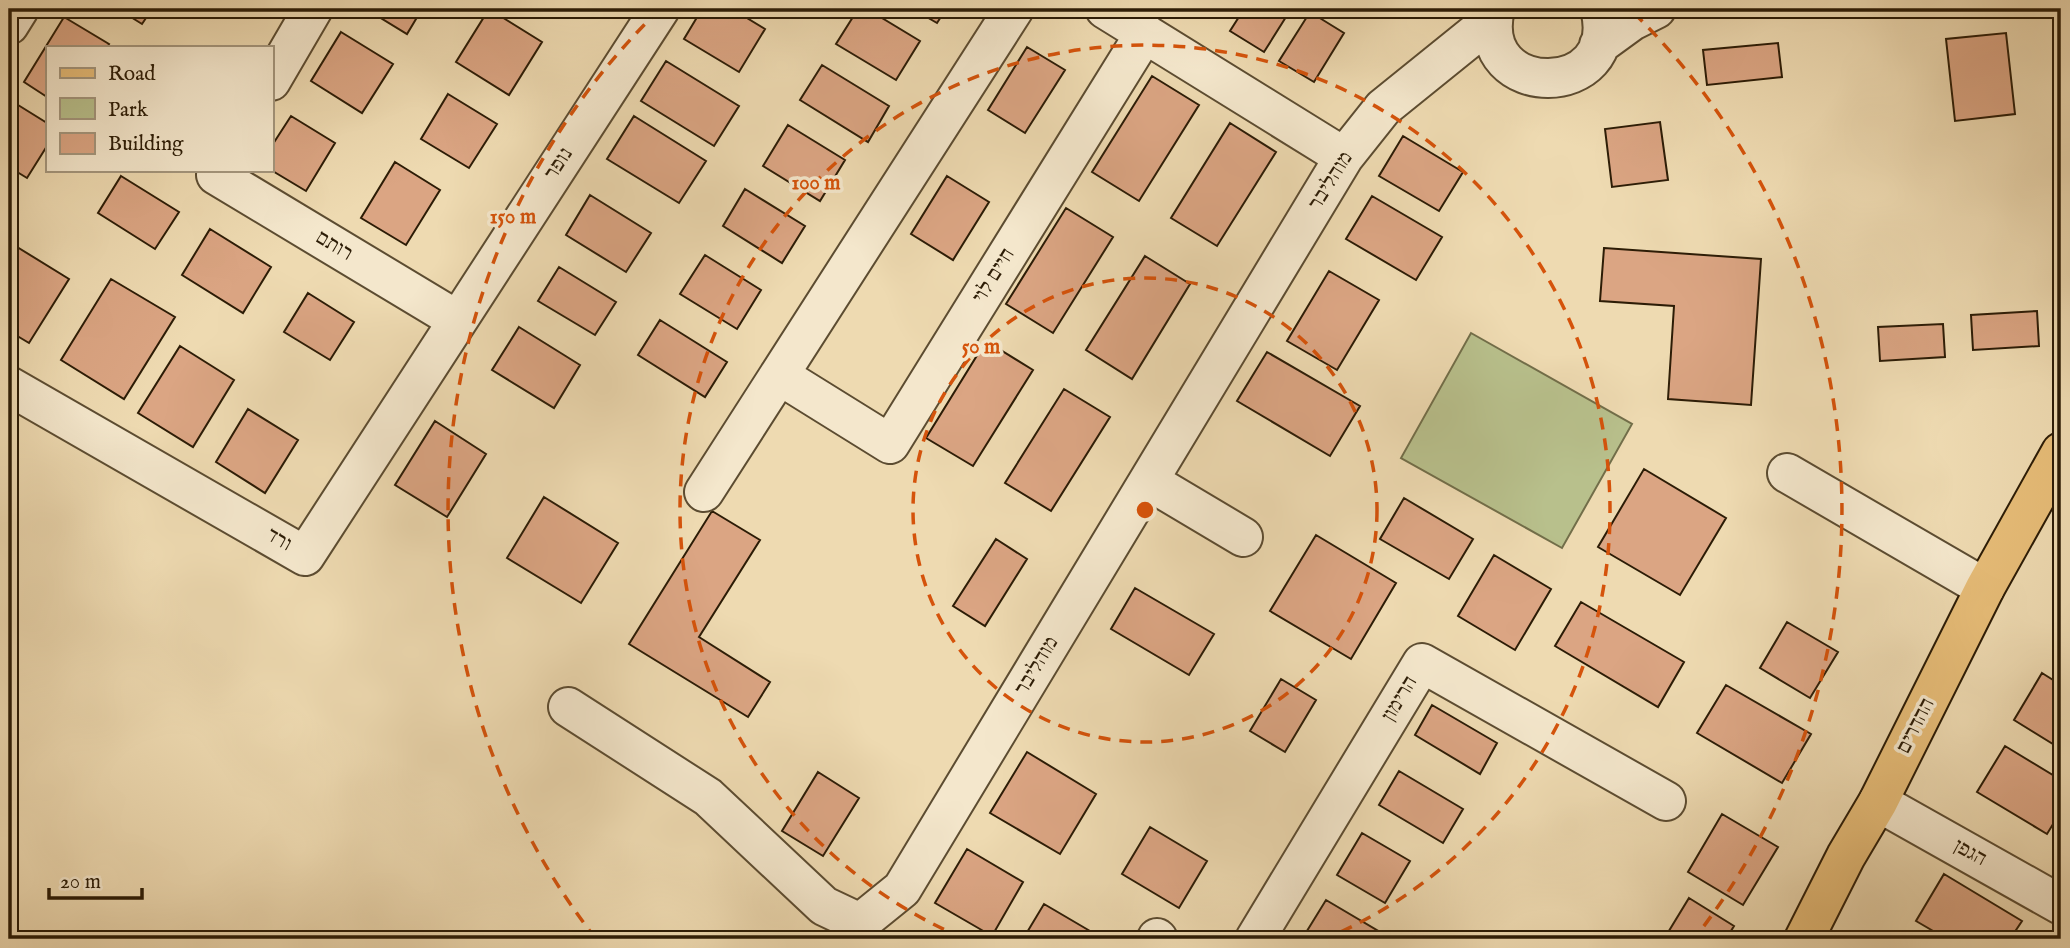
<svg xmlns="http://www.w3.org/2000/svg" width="2070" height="948" font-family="'IM FELL English','Frank Ruhl Libre',serif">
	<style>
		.green { fill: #b8c08c; stroke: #726e49; stroke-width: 2 }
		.building { fill: #dba583; stroke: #2c1c06; stroke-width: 2 }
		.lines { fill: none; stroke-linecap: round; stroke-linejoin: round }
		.minor-casing { stroke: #5c4c31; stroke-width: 42 }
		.major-casing { stroke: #2c1c06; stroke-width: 42 }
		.minor { stroke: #f4e7cc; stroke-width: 38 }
		.major { stroke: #e7bd78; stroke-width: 38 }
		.ring { fill: none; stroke: #d5530b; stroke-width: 3.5; stroke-dasharray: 12 9 }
		.labels { text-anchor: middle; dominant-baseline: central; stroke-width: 7; stroke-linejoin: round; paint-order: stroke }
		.street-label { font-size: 21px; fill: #2c1c06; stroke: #f4e7cc }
		.centre { fill: #d5530b; stroke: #f4e7cc; stroke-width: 3.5 }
		.ring-label { font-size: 21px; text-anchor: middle; font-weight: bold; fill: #d5530b; stroke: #f4e7cc; stroke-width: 7; stroke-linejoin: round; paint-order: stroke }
	</style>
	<rect width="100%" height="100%" fill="#eedab1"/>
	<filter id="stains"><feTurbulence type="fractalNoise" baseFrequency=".00286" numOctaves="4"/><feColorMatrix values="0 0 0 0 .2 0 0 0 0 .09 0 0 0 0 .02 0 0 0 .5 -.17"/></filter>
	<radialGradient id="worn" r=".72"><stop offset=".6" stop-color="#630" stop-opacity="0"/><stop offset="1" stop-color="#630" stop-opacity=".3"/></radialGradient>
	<path class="green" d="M1471,333L1632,424L1562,548L1401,458Z"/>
	<path class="building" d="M118,9H152L142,24Z
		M366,9H422L407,34Z
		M489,9L542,42L509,95L456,62Z
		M702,9H732L765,29L739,72L684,39Z
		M858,9H867L920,41L896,80L836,44Z
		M913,9H946L937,23Z
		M1244,9H1291L1264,52L1230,31Z
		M1310,12L1344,33L1314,82L1279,61Z
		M64,17L109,44L107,47H47V97L24,82Z
		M341,32L393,64L362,113L311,81Z
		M2006,33L2015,114L1955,121L1946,39Z
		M1778,43L1782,77L1707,85L1703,50Z
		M1027,47L1065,70L1025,133L988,110Z
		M666,61L739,106L714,146L641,101Z
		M822,65L889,106L868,142L800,100Z
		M1152,76L1199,105L1139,201L1092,172Z
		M448,94L497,124L469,168L421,139Z
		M10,100L47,123V146L27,178L9,167Z
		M291,116L335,143L306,191L271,170V147Z
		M634,116L706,161L679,203L607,159Z
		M1660,122L1668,180L1612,187L1605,129Z
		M1230,123L1276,152L1217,246L1171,218Z
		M788,125L845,160L820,201L763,166Z
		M1403,136L1463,172L1439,211L1379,176Z
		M395,162L440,190L406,245L361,218Z
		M121,176L179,212L155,249L98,213Z
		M947,176L989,202L953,260L911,234Z
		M745,189L805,226L782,263L723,226Z
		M590,195L651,233L626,272L566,235Z
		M1372,196L1442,237L1416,280L1346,239Z
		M1066,208L1113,237L1053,333L1006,304Z
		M210,229L271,267L243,313L182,275Z
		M9,242L69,279L29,343L9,331Z
		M1604,248L1761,259L1751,405L1668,399L1674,306L1600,301Z
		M705,255L761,290L737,329L680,294Z
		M1145,256L1190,284L1132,379L1086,350Z
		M559,267L616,302L595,335L538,301Z
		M1329,271L1379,300L1337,370L1287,341Z
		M111,279L175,317L124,399L61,360Z
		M308,293L354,322L330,360L284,332Z
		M2037,311L2039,346L1973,350L1971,315Z
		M660,320L727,362L705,397L638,355Z
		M1943,324L1945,357L1880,361L1878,327Z
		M519,327L580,365L554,408L492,370Z
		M986,341L1033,370L973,466L926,438Z
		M180,346L234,380L193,447L138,413Z
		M1267,352L1360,406L1330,456L1237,401Z
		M1064,389L1110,417L1051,511L1005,483Z
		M248,409L298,440L265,493L216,462Z
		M435,421L486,454L447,517L395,485Z
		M1644,469L1726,518L1680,595L1598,547Z
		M544,497L618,543L581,603L507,558Z
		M1404,498L1473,539L1449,579L1380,539Z
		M712,511L760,540L699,637L770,682L748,717L629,644Z
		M1316,535L1396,583L1351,659L1270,611Z
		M996,539L1027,559L985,626L953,606Z
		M1494,555L1551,589L1515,650L1458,616Z
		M1135,588L1214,634L1189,675L1111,629Z
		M1581,602L1684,662L1658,707L1555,646Z
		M1787,622L1838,652L1810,698L1760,668Z
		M2042,673L2061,685V749L2014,720Z
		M1281,679L1316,700L1285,752L1250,731Z
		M1726,685L1811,734L1782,783L1697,733Z
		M1432,705L1497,743L1480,774L1415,735Z
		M2005,746L2061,780V811L2047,834L1977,792Z
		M1027,752L1096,794L1060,854L990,813Z
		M1399,771L1463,809L1443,843L1379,805Z
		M818,772L859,798L823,856L782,831Z
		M1722,814L1778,847L1743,905L1688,872Z
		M1150,827L1207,861L1179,908L1122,874Z
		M1362,833L1410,861L1385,903L1337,875Z
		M967,849L1023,882L992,936L935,903Z
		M1944,874L2022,921L2010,939H1947L1916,921Z
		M1689,898L1734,926L1726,939H1664Z
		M1326,900L1385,935L1383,939H1302Z
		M1044,904L1090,931L1085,939H1023Z"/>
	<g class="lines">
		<g class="minor-casing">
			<path id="minor" d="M1105,9L1344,157
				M1495,9C1473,102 1624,100 1600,9
				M9,25L19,9
				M1599,45L1632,21L1656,9
				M271,81L313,9
				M219,170L216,175L457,320
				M779,375L890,444L1145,33
				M9,386L305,556L660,9
				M1787,473L1985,588
				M1149,481L1243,537
				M704,492L1014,9
				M568,707L708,797L824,906L860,923L902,889L1344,157L1383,108L1492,20
				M1878,802L2061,905
				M1157,938L1158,939
				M1255,939L1422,663L1666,801"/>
		</g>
		<g class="major-casing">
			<path id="major" d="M1804,939L1846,856L1878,802L1985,588L2061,452"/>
		</g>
		<use href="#minor" class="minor"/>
		<use href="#major" class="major"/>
	</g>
	<g class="ring">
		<circle cx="1145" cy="510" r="232"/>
		<path d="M963 938A465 465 0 1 1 1327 938"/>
		<path d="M596 939A697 697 0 0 1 656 13M1634 13A697 697 0 0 1 1694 939"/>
	</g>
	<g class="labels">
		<g class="street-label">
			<text transform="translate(559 164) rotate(-57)">נופר</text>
			<text transform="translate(1331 181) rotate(-58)">מוהליבר</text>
			<text transform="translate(334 246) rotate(31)">רותם</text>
			<text transform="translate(994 276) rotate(-58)">חיים לוי</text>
			<text transform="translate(279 540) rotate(30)">ורד</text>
			<text transform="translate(1037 666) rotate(-59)">מוהליבר</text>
			<text transform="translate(1400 699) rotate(-59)">הרימון</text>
			<text transform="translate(1916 726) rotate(-63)">ההדרים</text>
			<text transform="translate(1970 853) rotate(29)">הגפן</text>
		</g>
	</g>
	<circle cx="1145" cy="510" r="10" class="centre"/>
	<g class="ring-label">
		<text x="816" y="189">100 m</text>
		<text x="513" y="223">150 m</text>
		<text x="981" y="353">50 m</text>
	</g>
	<rect width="2070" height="948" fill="none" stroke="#eedab1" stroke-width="35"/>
	<rect x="10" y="10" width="2049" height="927" fill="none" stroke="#2c1c06" stroke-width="3.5"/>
	<rect x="18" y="18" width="2035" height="913" fill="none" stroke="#2c1c06" stroke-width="2"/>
	<rect x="46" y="46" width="228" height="126" fill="#f4e7cc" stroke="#a4967d" stroke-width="2"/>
	<rect x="60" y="68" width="35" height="10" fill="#e7bd78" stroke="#a4967d" stroke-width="2"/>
	<text x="108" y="80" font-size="21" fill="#2c1c06">Road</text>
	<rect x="60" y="98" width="35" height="21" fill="#b8c08c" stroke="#a4967d" stroke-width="2"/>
	<text x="108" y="116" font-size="21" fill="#2c1c06">Park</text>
	<rect x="60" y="133" width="35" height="21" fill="#dba583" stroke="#a4967d" stroke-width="2"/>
	<text x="108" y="150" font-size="21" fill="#2c1c06">Building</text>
	<path d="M49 888v10h93v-10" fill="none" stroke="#2c1c06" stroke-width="3.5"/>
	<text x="60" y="888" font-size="21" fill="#2c1c06" stroke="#f4e7cc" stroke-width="5" paint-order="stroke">20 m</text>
	<rect width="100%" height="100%" filter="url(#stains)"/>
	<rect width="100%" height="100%" fill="url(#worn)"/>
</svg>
